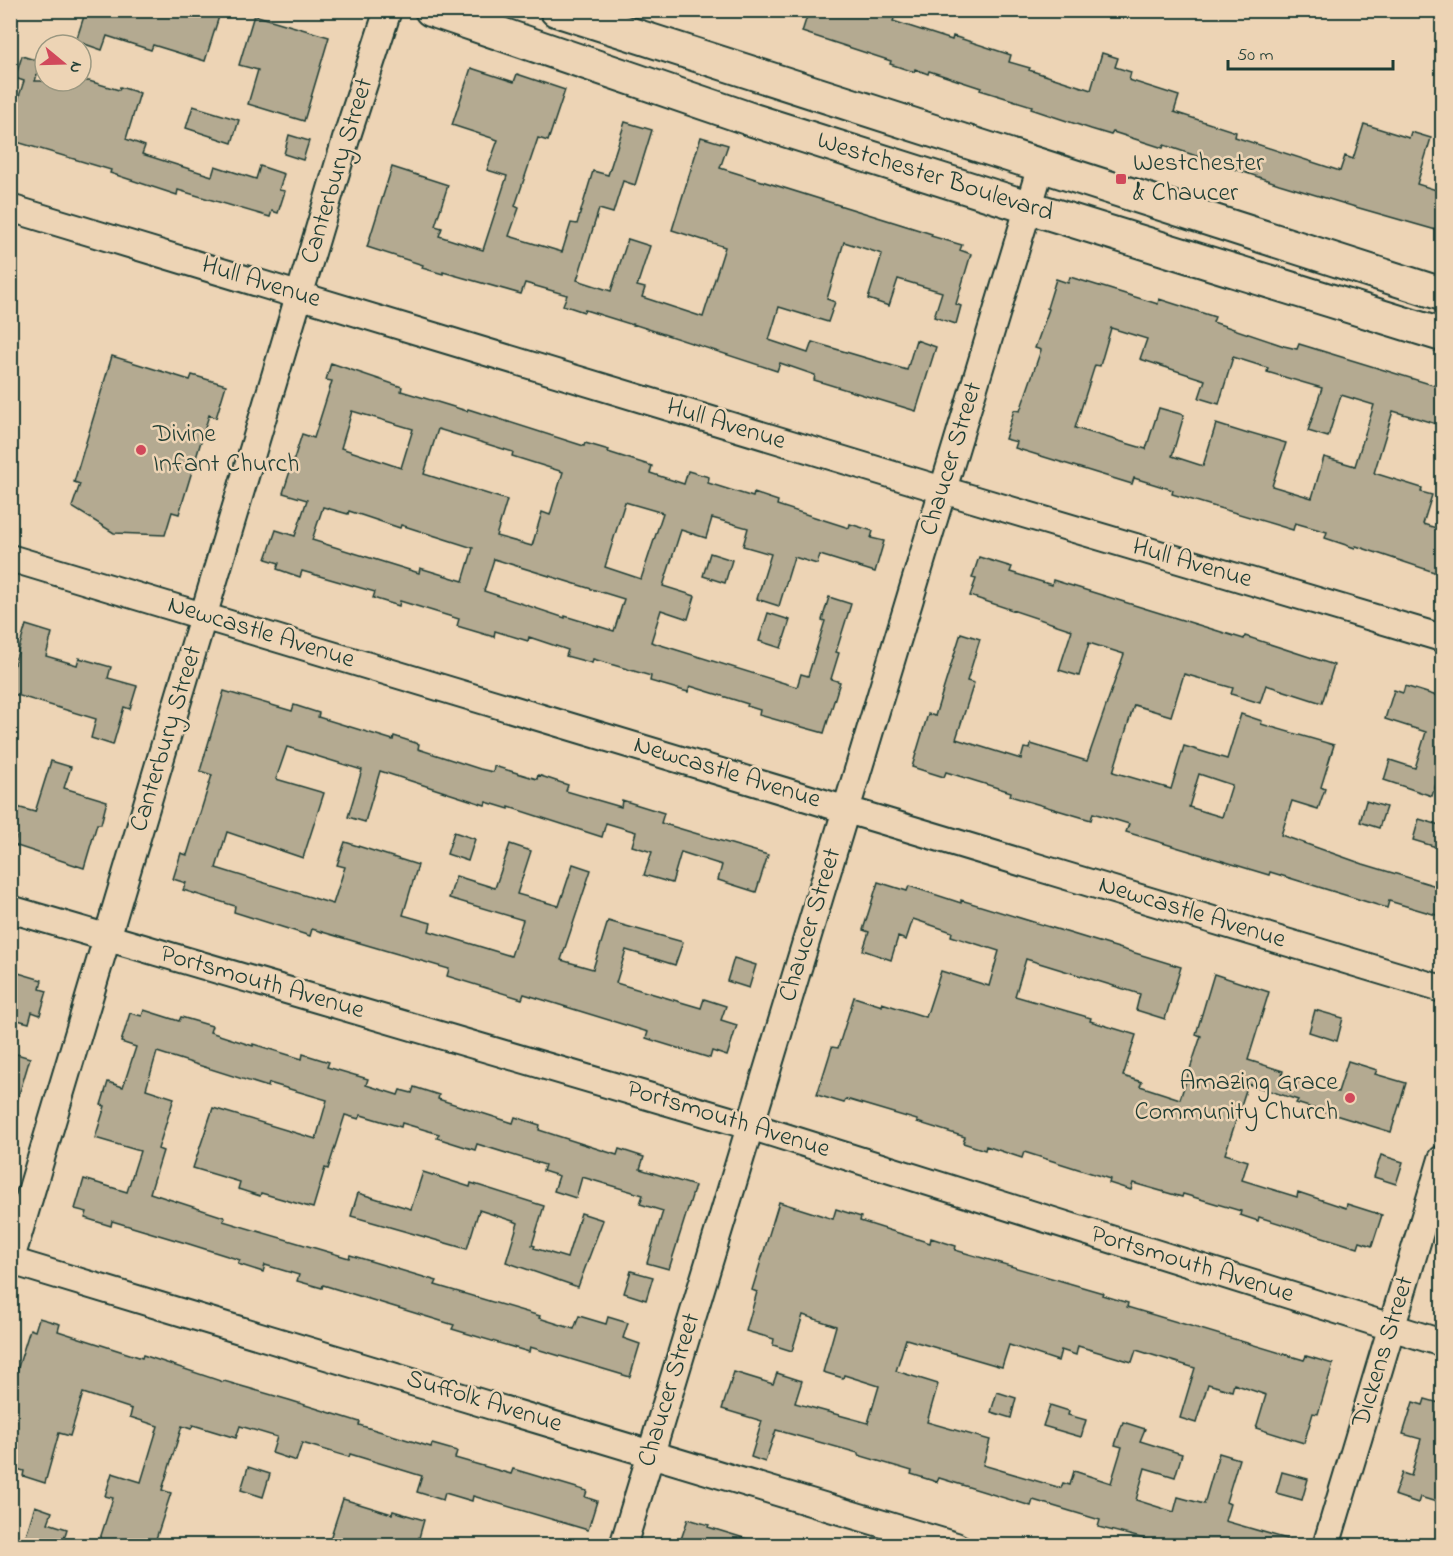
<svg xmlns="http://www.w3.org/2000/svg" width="1453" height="1556" font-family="'Indie Flower',sans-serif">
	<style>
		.building { fill: #b4aa91; stroke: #1f3d34; stroke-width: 1.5; fill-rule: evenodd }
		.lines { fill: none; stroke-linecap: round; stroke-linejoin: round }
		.minor-casing { stroke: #1f3d34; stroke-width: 30 }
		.tertiary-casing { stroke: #1f3d34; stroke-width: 36 }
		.minor { stroke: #edd4b5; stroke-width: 26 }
		.tertiary { stroke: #edd4b5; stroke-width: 32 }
		.poi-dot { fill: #d1495b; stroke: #edd4b5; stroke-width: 2 }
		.labels { text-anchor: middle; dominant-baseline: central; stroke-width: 5; stroke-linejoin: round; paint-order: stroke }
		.poi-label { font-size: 26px; fill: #1f3d34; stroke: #edd4b5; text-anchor: start }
		.street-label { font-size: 26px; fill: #1f3d34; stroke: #edd4b5 }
	</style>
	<rect width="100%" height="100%" fill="#edd4b5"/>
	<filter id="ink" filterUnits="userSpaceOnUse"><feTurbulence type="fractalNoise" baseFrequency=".0167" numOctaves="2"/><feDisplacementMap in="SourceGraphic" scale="12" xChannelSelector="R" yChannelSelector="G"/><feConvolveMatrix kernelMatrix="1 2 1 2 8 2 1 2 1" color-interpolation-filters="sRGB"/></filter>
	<g filter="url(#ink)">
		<path class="building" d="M86,10H221L205,61L153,45L151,50L107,36L102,50L76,41Z
			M809,10H848L867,16L869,10H878L895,16L893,21L952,40L953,36L1011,55L1009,62L1030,68L1029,70L1091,90L1102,53L1118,58L1115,67L1131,72L1129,80L1179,96L1174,112L1236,132L1235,137L1340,171L1345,156L1353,159L1364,124L1409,138L1411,132L1431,138L1417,184L1443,192V224L1438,223L1436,230L1352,206L1279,184L1164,145L1163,148L1113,132L1111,135L1091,129L1031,109L1032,106L980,90L981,88L929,71L928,74L915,69L914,72L890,64L891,61L802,32Z
			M254,15L329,37L304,121L248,104L258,70L239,65Z
			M22,56L41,62L35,81H89L119,90L120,87L140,93L126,139L145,146L142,154L212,176L215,166L256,179L260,166L284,174L279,190L285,191L278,213L272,211L270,217L178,190L177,195L110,173L111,170L10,140V124L24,81L15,78Z
			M471,68L514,82L517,74L565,90L548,141L538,138L515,206L519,208L509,236L562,252L571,223L577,224L593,171L608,175L625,122L652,130L635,185L623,181L613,213L599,209L577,280L611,291L628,239L650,246L637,286L645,288L642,297L703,317L725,247L672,230L701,137L728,145L720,168L932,234L931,236L962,245L960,250L971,254L956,304L961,306L956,324L934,317L942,292L898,279L889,306L868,299L882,254L844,242L827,299L835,302L828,322L779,307L769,340L808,353L812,342L907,370L916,340L936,347L916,411L814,380L815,375L780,363L777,371L633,324V325L585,310L584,312L563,305L567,295L525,283L521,294L443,272V274L422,268L423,265L367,247L392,167L448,185L435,226L442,228L439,236L483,250L507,176L487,170L498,140L452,125Z
			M193,106L239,120L232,143L186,128Z
			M289,135L309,141L303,160L284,154Z
			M1070,277L1158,304L1159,299L1181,306L1215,317L1213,322L1284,346L1297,349L1299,344L1443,388V426L1393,411L1374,473L1422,488L1421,492L1432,495L1423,524L1443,530V575L1356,546L1355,548L1325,538L1327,532L1295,523L1293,530L1172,494L1173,490L1134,478L1132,484L1015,448L1017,442L1005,439L1014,410L1020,411L1041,350L1035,348L1049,309L1047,308L1056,279L1068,283ZM1111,328L1147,339L1140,359L1205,380L1199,398L1219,404L1233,357L1268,368L1267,372L1322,388L1308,431L1328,437L1341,395L1374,405L1355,466L1324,457L1312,498L1272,486L1286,443L1248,432V434L1216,424L1203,466L1172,456L1184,415L1159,408L1146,449L1075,428L1095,365L1100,366Z
			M112,356L190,380L192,375L226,385L216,418L209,415L179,514L172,512L165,535L114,533L72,507L80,484L74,482Z
			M331,363L402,387L401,391L467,411L468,409L584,446L585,443L609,450L608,452L652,466L650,473L684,484L688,471L709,477L708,483L753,497L754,493L778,501L777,505L849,528L850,524L873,531L871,538L884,541L875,572L820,555L817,564L794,557L779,606L757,599L771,554L743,546L748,528L712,518L706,538L681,530L663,586L695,596L688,619L661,610L651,642L797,687L801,674L808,676L825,621L822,620L829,597L851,604L836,652L839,653L831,679L840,682L824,733L759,715L760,710L747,706L748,704L690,686L688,692L650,681L651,676L593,659L592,663L566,656L568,650L529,637L528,641L495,631L494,637L457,626L459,619L400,601L399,606L373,598L375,592L302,571L300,577L277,569L279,563L266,559L276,530L295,536L307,500L283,493L302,434L314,438L332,381L326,380ZM352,411L413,429L401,468L341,448ZM438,429L513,452L512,456L563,472L550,515L542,512L532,546L496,536L507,500L424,474ZM625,502L663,513L641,579L605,567ZM323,507L348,514L349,511L400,528L401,525L473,548L463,581L420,568L419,573L312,540ZM494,559L624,599L614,631L565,616V618L484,591Z
			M710,553L732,560L725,583L703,576Z
			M979,557L1012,567L1010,572L1052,585L1053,580L1244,639L1245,636L1334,665L1322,703L1266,685L1260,703L1231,694L1233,688L1184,674L1171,716L1134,705L1113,772L1171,789L1184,746L1227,759L1241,714L1262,721L1261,724L1334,745L1321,787L1325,789L1318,809L1292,801L1281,835L1363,864L1443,888V917L1389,901L1387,908L1270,872L1269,875L1126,832L1129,824L1093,813L1091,820L1010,796L1011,792L946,772L944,777L912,767L928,714L935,716L961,633L980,639L967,681L974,683L956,739L1021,759L1024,748L1030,749L1031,744L1087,761L1124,654L1089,643L1079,676L1059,670L1072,630L970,596L976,579L972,578ZM1199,774L1232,785L1222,817L1189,807Z
			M768,613L790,620L781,648L759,641Z
			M26,625L52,633L46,656L77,665L79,658L111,667L108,678L137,686L130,709L124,707L113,745L91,738L96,719L10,693V678Z
			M1405,686L1437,696L1438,692L1443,693V762L1432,796L1384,780L1390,760L1415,768L1426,732L1385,719L1394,690L1403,693Z
			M224,691L292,711L294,705L319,713L318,717L393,740L394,736L419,744L418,749L480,769L493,772L494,766L537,779L538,775L568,785L566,791L621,807L622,800L664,813L661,823L768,855L756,892L718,880L722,865L681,852L672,883L644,875L652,852L632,846L636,832L606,823L602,837L509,807V809L486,802L485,805L380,771L365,822L348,817L362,770L287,747L276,779L324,793L303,858L227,832L216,868L333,904L345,867L337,865L345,842L418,865L403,915L431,923L429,931L511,956L523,920L449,898L456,876L495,888L510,844L531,851L517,894L559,906L573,864L591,870L561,960L593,969L608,921L683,942L675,965L626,950L616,983L701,1008L704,999L726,1006L721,1020L737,1025L727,1056L712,1051L710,1058L658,1042L646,1038L648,1032L524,994L522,999L447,976L449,969L312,929L310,936L285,928L234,912L235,906L183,890L186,883L173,879L181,853L187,855L212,775L200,771Z
			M51,761L71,767L64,788L107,801L101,824H97L84,868L14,845L16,837L10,836V805L35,812Z
			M1366,801L1386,807L1379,828L1360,822Z
			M1419,819L1443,826V849L1413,840Z
			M454,832L475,839L468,861L447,854Z
			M878,882L907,891L909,886L961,903V900L1181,967L1165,1019L1136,1010L1140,994L1026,959L1015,996L1091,1018L1090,1021L1136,1035L1123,1076L1142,1082L1140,1086L1180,1099L1201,1036L1196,1034L1214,974L1269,992L1248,1060L1283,1071L1282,1075L1338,1092L1348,1061L1377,1070L1375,1074L1406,1083L1391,1132L1296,1103L1298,1100L1248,1084L1225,1154L1248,1161L1242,1180L1297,1197L1298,1192L1346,1208L1347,1204L1382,1215L1372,1246L1360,1242L1358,1248L1259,1217L1258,1221L1240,1215L1241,1211L1183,1194L1182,1197L1133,1183L1131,1190L1109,1183L1110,1179L1024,1152L1022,1158L986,1146L985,1150L963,1143L965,1137L917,1122V1120L846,1099L844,1103L817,1095L832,1047L838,1048L854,997L882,1006V1003L926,1017L941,971L989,986L999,951L951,936L952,932L913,919L906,940L898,937L891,960L863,950L869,932L863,930Z
			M734,958L756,965L749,988L727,981Z
			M15,972L42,980L40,989L47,991L40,1015L32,1012L29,1023L10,1018V988Z
			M144,1010L179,1021L181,1017L212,1026L210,1032L253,1046V1044L302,1059L303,1054L329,1062L327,1067L368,1079L366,1085L398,1095L400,1090L412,1093L414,1087L439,1095L438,1099L513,1123L515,1117L540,1125L539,1130L617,1155L619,1149L644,1157L640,1169L695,1186L669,1269L647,1263L663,1211L640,1204L643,1195L582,1177L576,1198L554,1191L559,1176L543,1171L545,1165L477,1144L475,1150L437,1138L439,1134L402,1123L401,1127L361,1115L359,1119L345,1115L328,1169L325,1168L313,1208L261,1193L260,1196L238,1189L240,1182L193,1168L213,1108L316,1139L327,1100L269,1083L268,1087L157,1052L146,1089L174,1098L158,1149L163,1151L150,1193L224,1217L223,1221L349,1258L350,1255L437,1281L435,1285L540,1316L539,1318L574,1329L579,1316L606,1324L608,1317L628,1323L623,1338L640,1344L630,1377L530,1347L529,1352L452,1329L454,1325L323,1285L322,1288L297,1281L299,1275L265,1265L263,1272L238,1264L240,1260L189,1244L112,1221L111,1226L85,1218L87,1212L75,1209L84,1179L127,1192L140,1151L95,1138L105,1106L101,1105L108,1082L123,1087L136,1047L121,1042L130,1013L142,1016Z
			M1315,1010L1343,1018L1337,1041L1309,1032Z
			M10,1052L30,1058L15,1108H10Z
			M1381,1155L1403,1162L1396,1184L1374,1177Z
			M423,1172L470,1187L471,1183L544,1206L532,1245L535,1246L534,1248L567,1258L581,1213L603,1220L578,1287L506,1262L518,1223L516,1222L479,1210L467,1249L351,1216L358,1193L411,1209Z
			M779,1202L833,1219L836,1209L861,1217L860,1221L930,1243L931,1238L956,1246L955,1250L1103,1293L1102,1295L1128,1303L1127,1307L1304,1360L1306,1356L1333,1364L1318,1414L1313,1413L1304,1443L1256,1428L1266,1395L1234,1384L1232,1391L1208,1384L1196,1423L1180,1418L1195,1368L1136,1350L1132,1362L1078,1346L1076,1355L1061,1350L1058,1361L1009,1345L1002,1367L906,1339L896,1371L938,1384L927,1422L990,1440L983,1465L1061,1488L1063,1483L1070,1485L1074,1471L1111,1483L1122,1447L1115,1445L1123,1422L1145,1429L1140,1441L1182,1454L1175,1477L1145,1468L1136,1500L1174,1512L1178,1497L1204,1504L1219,1453L1239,1459L1226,1502L1230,1504L1225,1521L1294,1541L1293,1545H1168L1098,1527L1100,1520L1033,1500L1031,1506L939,1478L937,1482L911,1474L912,1471L858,1455V1453L776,1430L765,1462L751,1457L762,1421L722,1409L734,1372L773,1384L777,1373L802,1381L795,1403L868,1423L879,1386L844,1375L843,1378L823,1372L836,1326L803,1315L792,1351L773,1345L774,1339L746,1331L757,1292L752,1290Z
			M631,1271L653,1277L646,1300L624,1293Z
			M39,1318L60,1324L58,1331L142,1358L143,1355L223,1382L224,1381L289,1400L360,1422L359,1425L431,1447L432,1444L457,1451L455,1458L511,1474L513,1469L587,1491L585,1497L597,1501L588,1530L473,1496L472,1501L445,1493L443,1500L417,1492L422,1476L350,1454L349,1457L302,1443L296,1461L272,1453L277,1437L240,1426L236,1438L193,1425L191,1429L182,1426L162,1490L171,1493L154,1545H98L113,1498L105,1496L112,1473L141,1482L158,1426L130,1417L132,1409L83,1393L70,1436L59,1433L45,1483L23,1476L24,1471L10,1467V1393L30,1329L35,1331Z
			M997,1392L1016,1398L1011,1418L991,1412Z
			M1425,1399L1443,1404V1504L1420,1497L1418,1503L1394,1495L1402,1473L1411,1476L1421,1439L1403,1434L1413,1402L1423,1405Z
			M1050,1405L1069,1411L1068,1415L1086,1420L1081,1437L1043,1426Z
			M248,1467L270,1474L263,1497L241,1490Z
			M1282,1472L1308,1479L1302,1500L1276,1493Z
			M343,1499L392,1514L393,1511L424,1520L417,1545H328Z
			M35,1506L52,1512L48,1523L67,1529L62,1545H23Z
			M688,1519L709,1525L708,1527L754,1541V1545H679Z"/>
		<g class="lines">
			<g class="minor-casing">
				<path id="minor" d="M10,208L943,490L1442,638
					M10,558L1442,989
					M10,909L750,1126L1442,1343
					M11,1261L956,1546
					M10,1262L346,139L388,10
					M623,1546L1041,166
					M1326,1546L1442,1159"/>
			</g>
			<g class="tertiary-casing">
				<g id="tertiary">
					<path id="s1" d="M431,10L753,120L1028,207L1442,335"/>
					<path d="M556,10L1442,294"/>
				</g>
			</g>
			<use href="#minor" class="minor"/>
			<use href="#tertiary" class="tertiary"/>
		</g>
	</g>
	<g class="poi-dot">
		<rect x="1115" y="173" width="12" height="12" rx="3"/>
		<circle cx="141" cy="450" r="6"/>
		<circle cx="1350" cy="1098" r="6"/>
	</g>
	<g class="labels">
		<g class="poi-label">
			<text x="1133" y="164">Westchester<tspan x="1133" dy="30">&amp; Chaucer</tspan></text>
			<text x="153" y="435">Divine<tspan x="153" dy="30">Infant Church</tspan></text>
			<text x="1338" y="1083" text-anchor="end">Amazing Grace<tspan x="1338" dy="30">Community Church</tspan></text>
		</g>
		<g class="street-label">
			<text transform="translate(338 171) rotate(-73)">Canterbury Street</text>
			<text stroke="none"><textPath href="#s1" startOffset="531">Westchester Boulevard</textPath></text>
			<text transform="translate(261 283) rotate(17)">Hull Avenue</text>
			<text transform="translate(726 425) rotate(17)">Hull Avenue</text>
			<text transform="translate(952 459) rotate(-73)">Chaucer Street</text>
			<text transform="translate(1192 564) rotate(16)">Hull Avenue</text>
			<text transform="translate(261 633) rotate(17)">Newcastle Avenue</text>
			<text transform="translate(167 739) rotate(-73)">Canterbury Street</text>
			<text transform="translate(727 773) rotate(17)">Newcastle Avenue</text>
			<text transform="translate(1192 913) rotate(17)">Newcastle Avenue</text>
			<text transform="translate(811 925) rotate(-73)">Chaucer Street</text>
			<text transform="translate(262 983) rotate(16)">Portsmouth Avenue</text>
			<text transform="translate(728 1120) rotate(17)">Portsmouth Avenue</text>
			<text transform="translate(1192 1265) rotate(17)">Portsmouth Avenue</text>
			<text transform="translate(1384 1352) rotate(-73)">Dickens Street</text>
			<text transform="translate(670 1390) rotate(-73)">Chaucer Street</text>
			<text transform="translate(484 1402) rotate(17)">Suffolk Avenue</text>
		</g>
	</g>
	<rect width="1453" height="1556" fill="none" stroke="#edd4b5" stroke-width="36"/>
	<rect x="18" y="18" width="1417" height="1520" fill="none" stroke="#1f3d34" stroke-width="2" filter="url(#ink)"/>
	<g transform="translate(63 63) rotate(109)"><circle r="28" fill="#edd4b5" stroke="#9b9881" stroke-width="1.5"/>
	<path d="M0-4.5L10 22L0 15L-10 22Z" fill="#d1495b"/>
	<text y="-9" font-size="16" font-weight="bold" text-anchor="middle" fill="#1f3d34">N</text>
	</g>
	<path d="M1228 60v9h165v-9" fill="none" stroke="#1f3d34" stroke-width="3"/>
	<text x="1237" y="60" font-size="18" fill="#1f3d34" stroke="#edd4b5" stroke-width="4.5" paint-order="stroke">50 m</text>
</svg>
